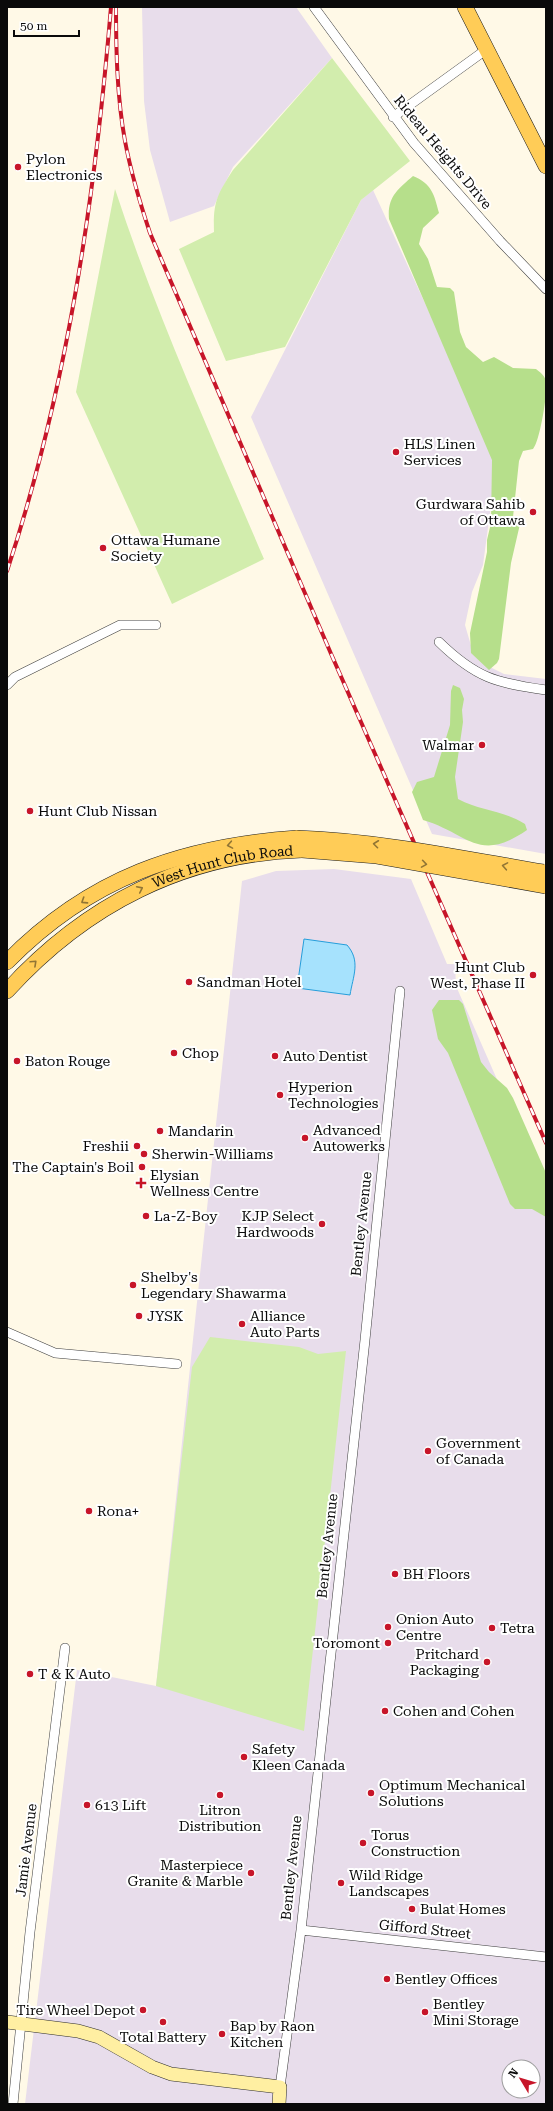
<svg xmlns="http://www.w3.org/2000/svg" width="553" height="2111" font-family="'Roboto Serif',serif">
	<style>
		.industrial { fill: #e8ddeb; fill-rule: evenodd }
		.green { fill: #d2edad }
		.forest { fill: #b6df8b }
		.water { fill: #a6e2fd; stroke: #259edb }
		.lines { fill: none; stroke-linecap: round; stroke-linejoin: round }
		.street-casing { stroke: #3d3d3d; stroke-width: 10 }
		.secondary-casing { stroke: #2c2c2c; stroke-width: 14 }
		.primary-casing { stroke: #1b1b1b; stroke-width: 16 }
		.street { stroke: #fff; stroke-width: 9 }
		.secondary { stroke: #ffefa2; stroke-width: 13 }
		.primary { stroke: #ffcc57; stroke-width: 15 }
		.rail-casing { stroke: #c71529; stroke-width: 4 }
		.rail { stroke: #fff; stroke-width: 2.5; stroke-dasharray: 8; stroke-linecap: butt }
		.primary-bridge-casing { stroke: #1b1b1b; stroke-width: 16; stroke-linecap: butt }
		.primary-bridge { stroke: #ffcc57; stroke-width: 15 }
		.oneway { stroke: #917534 }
		.poi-dot { fill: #c71529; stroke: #fff; stroke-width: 1.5 }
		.labels { text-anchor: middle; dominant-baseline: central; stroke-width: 4; stroke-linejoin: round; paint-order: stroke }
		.street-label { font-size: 14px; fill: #0a0a0a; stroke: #fff }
		.poi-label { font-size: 14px; fill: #0a0a0a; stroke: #fff; text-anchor: start }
	</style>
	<rect width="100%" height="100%" fill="#fff9e7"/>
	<path class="industrial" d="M142,7H296L332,58L233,167L214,206L170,222L150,150L144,101Z
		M373,190L497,460L483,565L472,592L465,625L472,649L488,666L504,674L546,679V854L432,834L251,417L361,200Z
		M334,869L411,879L447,964H455L456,986L546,1191V2104H25L77,1670L156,1686L242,881L276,871ZM509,2067H533V2091H509Z"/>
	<path class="green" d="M332,58L410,161L361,200L285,347L226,361L179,249L214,232C213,202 217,195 233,170Z
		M115,189C156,315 212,437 264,559L172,604L76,392Z
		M210,1337L299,1347L318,1354L346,1351L304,1731L156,1686L192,1367Z"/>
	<path class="forest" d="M413,176C432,184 434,194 439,213L423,228L419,244L428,259L437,287L450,288L454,292L460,332L466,347L483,362L494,357L513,368L536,369C540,372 545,376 546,381C548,392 540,441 533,449L523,451L519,461L513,517L520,524L511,563L499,659L497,663L489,670L471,653L470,633L487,552V540L491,523L492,460L389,219C387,197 398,189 413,176Z
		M453,685L460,688L464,699L462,710L463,722L455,777L458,799C481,811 502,810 525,824L527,830C478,864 468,833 423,820L412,792L417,782L434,777L450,725L451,691Z
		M439,1000H459L463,1004L481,1062L489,1072L507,1088L513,1098L546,1173V1217L532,1209H515L510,1204L448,1053L438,1039L432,1010Z"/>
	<path class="water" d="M304,939L347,945C361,961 353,976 350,995L297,988Z"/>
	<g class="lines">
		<g class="street-casing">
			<path id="street" d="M314,7L414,143L500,241L546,289
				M393,117L487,49
				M439,642C476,678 496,683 546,690
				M7,685L15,677L120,625H156
				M7,1332L55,1353L177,1364
				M301,1930L546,1957
				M280,2087L301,1930L365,1340L400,991
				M13,2104L30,1932L65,1648"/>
		</g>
		<g class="secondary-casing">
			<path id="secondary" d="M7,2022L78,2031L99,2037L152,2067L171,2074L280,2087L279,2104"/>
		</g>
		<g class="primary-casing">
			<g id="primary">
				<path d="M465,7L546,166"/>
				<path d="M7,962C89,878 182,846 297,838"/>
				<path id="s1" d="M7,991C85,905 184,854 302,850"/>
			</g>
		</g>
		<use href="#street" class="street"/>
		<use href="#secondary" class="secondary"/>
		<use href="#primary" class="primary"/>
		<g class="rail-casing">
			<path id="rail" d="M116,7C116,52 117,97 125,141C131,173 140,203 150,233L332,656L546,1143
				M7,571C67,389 95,198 111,7"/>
		</g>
		<use href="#rail" class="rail"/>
		<g class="primary-bridge-casing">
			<path id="primary-bridge" d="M297,838C380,841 461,858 543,872
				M302,850L377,856L546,886"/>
		</g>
		<use href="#primary-bridge" class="primary-bridge"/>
	</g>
	<defs><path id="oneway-chevron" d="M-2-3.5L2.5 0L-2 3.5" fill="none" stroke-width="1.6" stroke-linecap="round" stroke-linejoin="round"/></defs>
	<g class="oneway">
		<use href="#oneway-chevron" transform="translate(376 844) rotate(-173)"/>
		<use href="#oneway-chevron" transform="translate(230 845) rotate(170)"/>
		<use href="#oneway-chevron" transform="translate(424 864) rotate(9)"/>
		<use href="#oneway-chevron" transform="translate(505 866) rotate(-170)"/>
		<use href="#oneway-chevron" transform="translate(140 889) rotate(-26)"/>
		<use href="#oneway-chevron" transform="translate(84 901) rotate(147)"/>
		<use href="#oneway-chevron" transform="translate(34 963) rotate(-43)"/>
	</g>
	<g class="poi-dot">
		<circle cx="18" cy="167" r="4"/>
		<circle cx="396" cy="452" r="4"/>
		<circle cx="533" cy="512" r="4"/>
		<circle cx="103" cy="548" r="4"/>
		<circle cx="482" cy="745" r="4"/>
		<circle cx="30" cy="811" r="4"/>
		<circle cx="533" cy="975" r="4"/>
		<circle cx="189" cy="982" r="4"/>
		<circle cx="174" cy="1053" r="4"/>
		<circle cx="275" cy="1056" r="4"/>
		<circle cx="17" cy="1061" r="4"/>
		<circle cx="280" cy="1095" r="4"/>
		<circle cx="160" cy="1131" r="4"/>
		<circle cx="305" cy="1138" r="4"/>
		<circle cx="137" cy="1146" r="4"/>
		<circle cx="144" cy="1154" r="4"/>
		<circle cx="142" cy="1167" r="4"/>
		<path d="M139 1177h4v4h4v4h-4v4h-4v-4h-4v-4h4z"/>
		<circle cx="146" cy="1216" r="4"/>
		<circle cx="322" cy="1224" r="4"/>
		<circle cx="133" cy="1285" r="4"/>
		<circle cx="139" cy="1316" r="4"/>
		<circle cx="242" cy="1324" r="4"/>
		<circle cx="428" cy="1451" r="4"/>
		<circle cx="89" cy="1511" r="4"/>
		<circle cx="395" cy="1574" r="4"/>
		<circle cx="388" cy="1627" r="4"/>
		<circle cx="492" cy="1628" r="4"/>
		<circle cx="388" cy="1643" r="4"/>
		<circle cx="487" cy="1662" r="4"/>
		<circle cx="30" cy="1674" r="4"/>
		<circle cx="385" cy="1711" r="4"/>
		<circle cx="244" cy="1757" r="4"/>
		<circle cx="371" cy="1793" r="4"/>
		<circle cx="220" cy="1795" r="4"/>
		<circle cx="87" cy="1805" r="4"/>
		<circle cx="363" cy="1843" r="4"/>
		<circle cx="251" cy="1873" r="4"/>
		<circle cx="341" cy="1883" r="4"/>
		<circle cx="412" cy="1909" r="4"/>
		<circle cx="387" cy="1979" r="4"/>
		<circle cx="143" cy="2010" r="4"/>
		<circle cx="425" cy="2012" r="4"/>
		<circle cx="163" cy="2022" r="4"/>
		<circle cx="222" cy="2034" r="4"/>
	</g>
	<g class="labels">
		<g class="street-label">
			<text transform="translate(443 152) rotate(50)">Rideau Heights Drive</text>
			<text stroke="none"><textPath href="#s1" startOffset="255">West Hunt Club Road</textPath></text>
			<text transform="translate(361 1224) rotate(-84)">Bentley Avenue</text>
			<text transform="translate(327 1546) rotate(-84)">Bentley Avenue</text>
			<text transform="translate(26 1850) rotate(-83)">Jamie Avenue</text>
			<text transform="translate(291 1868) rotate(-84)">Bentley Avenue</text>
			<text transform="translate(425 1929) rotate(6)">Gifford Street</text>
		</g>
		<g class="poi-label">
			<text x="26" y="159">Pylon<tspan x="26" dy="16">Electronics</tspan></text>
			<text x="404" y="444">HLS Linen<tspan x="404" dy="16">Services</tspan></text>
			<text x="525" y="504" text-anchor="end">Gurdwara Sahib<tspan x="525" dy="16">of Ottawa</tspan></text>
			<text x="111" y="540">Ottawa Humane<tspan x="111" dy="16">Society</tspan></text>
			<text x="474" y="745" text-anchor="end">Walmar</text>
			<text x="38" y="811">Hunt Club Nissan</text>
			<text x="525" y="967" text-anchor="end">Hunt Club<tspan x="525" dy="16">West, Phase II</tspan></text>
			<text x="197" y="982">Sandman Hotel</text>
			<text x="182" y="1053">Chop</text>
			<text x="283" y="1056">Auto Dentist</text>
			<text x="25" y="1061">Baton Rouge</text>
			<text x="288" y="1087">Hyperion<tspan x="288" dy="16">Technologies</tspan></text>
			<text x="313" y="1130">Advanced<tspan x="313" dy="16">Autowerks</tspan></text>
			<text x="168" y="1131">Mandarin</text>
			<text x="129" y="1146" text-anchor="end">Freshii</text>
			<text x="152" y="1154">Sherwin-Williams</text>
			<text x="134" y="1167" text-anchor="end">The Captain's Boil</text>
			<text x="150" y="1175">Elysian<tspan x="150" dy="16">Wellness Centre</tspan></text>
			<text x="154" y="1216">La-Z-Boy</text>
			<text x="314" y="1216" text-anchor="end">KJP Select<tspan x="314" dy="16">Hardwoods</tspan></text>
			<text x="141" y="1277">Shelby's<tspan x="141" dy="16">Legendary Shawarma</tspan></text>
			<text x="147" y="1316">JYSK</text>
			<text x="250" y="1316">Alliance<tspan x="250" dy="16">Auto Parts</tspan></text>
			<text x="436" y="1443">Government<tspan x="436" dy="16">of Canada</tspan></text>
			<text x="97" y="1511">Rona+</text>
			<text x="403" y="1574">BH Floors</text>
			<text x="396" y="1619">Onion Auto<tspan x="396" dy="16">Centre</tspan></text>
			<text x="500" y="1628">Tetra</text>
			<text x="380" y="1643" text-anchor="end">Toromont</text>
			<text x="479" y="1654" text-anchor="end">Pritchard<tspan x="479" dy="16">Packaging</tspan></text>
			<text x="38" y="1674">T &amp; K Auto</text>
			<text x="393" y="1711">Cohen and Cohen</text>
			<text x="252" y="1749">Safety<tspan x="252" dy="16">Kleen Canada</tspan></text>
			<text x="379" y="1785">Optimum Mechanical<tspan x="379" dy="16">Solutions</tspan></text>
			<text x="95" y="1805">613 Lift</text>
			<text x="220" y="1810" text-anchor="middle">Litron<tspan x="220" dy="16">Distribution</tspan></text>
			<text x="371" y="1835">Torus<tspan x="371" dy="16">Construction</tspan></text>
			<text x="243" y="1865" text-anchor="end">Masterpiece<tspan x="243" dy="16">Granite &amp; Marble</tspan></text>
			<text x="349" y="1875">Wild Ridge<tspan x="349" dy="16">Landscapes</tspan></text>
			<text x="420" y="1909">Bulat Homes</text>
			<text x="395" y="1979">Bentley Offices</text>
			<text x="433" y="2004">Bentley<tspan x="433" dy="16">Mini Storage</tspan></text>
			<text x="135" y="2010" text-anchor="end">Tire Wheel Depot</text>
			<text x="230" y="2026">Bap by Raon<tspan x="230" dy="16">Kitchen</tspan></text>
			<text x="163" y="2037" text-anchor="middle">Total Battery</text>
		</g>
	</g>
	<rect width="553" height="2111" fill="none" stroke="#0a0a0a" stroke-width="16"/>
	<g transform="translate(521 2079) rotate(308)"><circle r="19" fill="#ffffff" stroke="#9d9d9d"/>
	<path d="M0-3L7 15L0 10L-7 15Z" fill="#c71529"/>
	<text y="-6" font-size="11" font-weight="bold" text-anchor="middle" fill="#0a0a0a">N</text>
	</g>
	<path d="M14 30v6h65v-6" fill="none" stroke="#0a0a0a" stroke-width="2"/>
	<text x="20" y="30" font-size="12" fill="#0a0a0a" stroke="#ffffff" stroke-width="3" paint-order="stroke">50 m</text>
</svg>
